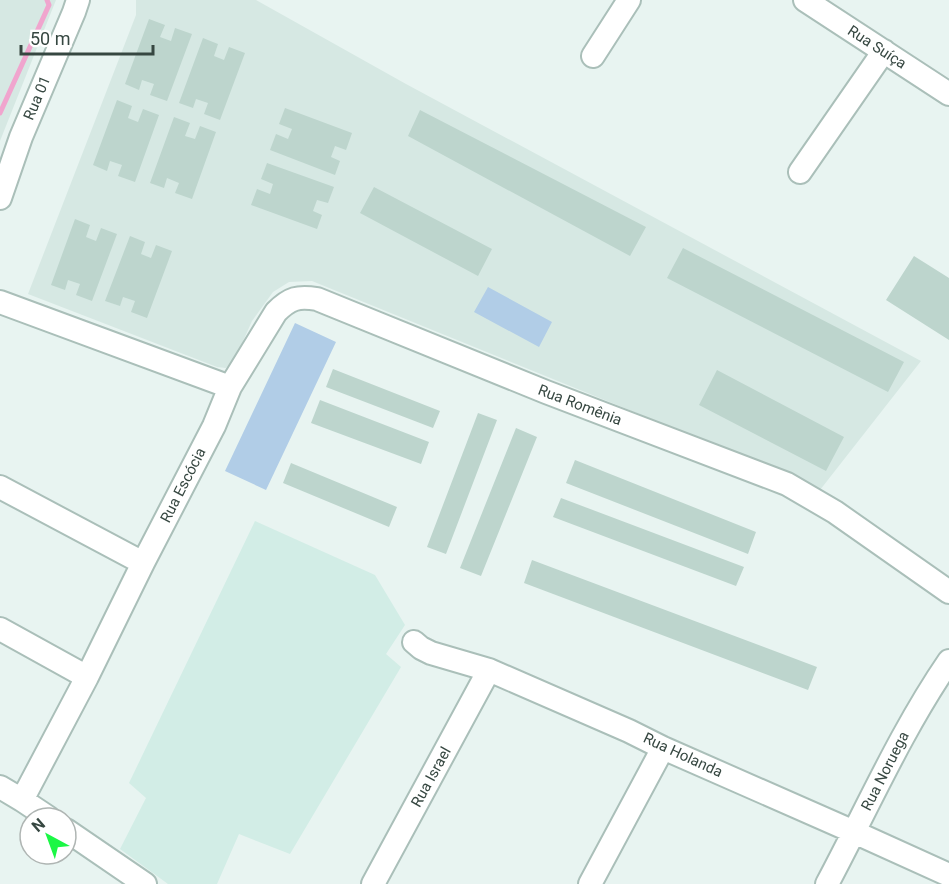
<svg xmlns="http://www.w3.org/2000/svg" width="949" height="884" font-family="Roboto,sans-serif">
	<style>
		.residential { fill: #d6e8e3 }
		.education { fill: #d2ede6 }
		.green { fill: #b1cde7 }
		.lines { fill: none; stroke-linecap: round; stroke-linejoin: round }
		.stream { stroke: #f0a5ce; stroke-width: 5 }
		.building { fill: #bdd5cd }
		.minor-casing { stroke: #aabfb9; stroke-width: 26 }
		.minor { stroke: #fff; stroke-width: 22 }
		.labels { text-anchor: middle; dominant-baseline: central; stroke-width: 5; stroke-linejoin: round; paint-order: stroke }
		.street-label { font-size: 15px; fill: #364741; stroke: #fff }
	</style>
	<rect width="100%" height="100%" fill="#e8f4f1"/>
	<path class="residential" d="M0,0H56L0,141Z
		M136,0H256L406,84L921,361L820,490L782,472L312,281L289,282L273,292L252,321L234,361L226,368L217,367L28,294L136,15Z"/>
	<path class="education" d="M255,521L375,575L405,625L386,654L401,667L290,854L239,834L217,884H168L120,849L146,798L129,783Z"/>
	<path class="green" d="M488,287L552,322L539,347L474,312Z
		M295,323L336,342L266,490L225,471Z"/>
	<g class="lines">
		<path class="stream" d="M0,113L49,5L47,0"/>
	</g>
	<path class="building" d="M149,19L165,25L160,37L171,41L175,28L192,34L167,101L150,95L154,84L142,80L139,90L125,84Z
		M203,38L218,44L214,56L224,60L229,47L245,53L220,120L204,114L208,103L196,99L193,108L179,103Z
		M117,100L132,106L128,118L138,122L143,109L159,115L135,182L118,176L122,165L110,161L107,171L93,165Z
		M285,108L352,133L346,150L335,146L331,157L340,161L335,175L270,150L276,134L288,139L292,129L279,124Z
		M420,110L646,227L630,256L408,136Z
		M174,117L190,123L185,136L195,139L200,126L216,132L192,199L175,193L179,183L167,178L164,188L150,183Z
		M267,163L334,187L328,203L317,200L313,211L322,215L317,229L251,205L257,189L270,194L273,184L261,179Z
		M374,187L492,249L478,276L360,213Z
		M75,219L90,225L86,237L96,241L101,228L117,234L92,301L76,295L80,284L68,280L65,290L51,285Z
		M130,236L145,242L141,254L151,258L156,245L172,251L147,318L131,312L135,301L123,297L120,306L105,301Z
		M683,248L904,362L888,392L667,278Z
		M914,256L949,278V340L886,300Z
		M333,369L440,411L433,428L326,387Z
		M717,370L844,437L826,471L699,405Z
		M320,400L429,442L421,464L311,423Z
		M478,413L497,420L446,554L427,547Z
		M516,428L537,437L481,576L460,568Z
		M575,460L756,532L748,554L566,483Z
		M291,463L397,507L389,527L283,483Z
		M561,498L744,567L736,586L553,517Z
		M532,560L817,667L808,690L524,583Z"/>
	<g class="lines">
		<g class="minor-casing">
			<path id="minor" d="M805,0L949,94
				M593,56L629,0
				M800,172L884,51
				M0,198L21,137L74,12L78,0
				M0,302L230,387
				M0,487L143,563
				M0,629L87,677
				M414,642L421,648L431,653L489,670L629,731L663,748L854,832L949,875
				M0,787L22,800L49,818
				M22,800L87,677L143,563L214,426L230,387L276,312C290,298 298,296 317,299L546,392L787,484L835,512L949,592
				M66,830L145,884
				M373,884L489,670
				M590,884L663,748
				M827,884C867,809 901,731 949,661"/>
		</g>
		<use href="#minor" class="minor"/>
	</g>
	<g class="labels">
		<g class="street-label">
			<text transform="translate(877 47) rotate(33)">Rua Suíça</text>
			<text transform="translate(37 98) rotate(-67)">Rua 01</text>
			<text transform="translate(580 405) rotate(21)">Rua Romênia</text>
			<text transform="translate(183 485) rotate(-63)">Rua Escócia</text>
			<text transform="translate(683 755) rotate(25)">Rua Holanda</text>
			<text transform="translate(885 771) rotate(-63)">Rua Noruega</text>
			<text transform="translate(431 777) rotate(-61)">Rua Israel</text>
		</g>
	</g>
	<g transform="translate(48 836) rotate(319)"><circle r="28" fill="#ffffff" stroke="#afb5b3" stroke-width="1.5"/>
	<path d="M0-4.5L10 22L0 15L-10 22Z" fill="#1bf745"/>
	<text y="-9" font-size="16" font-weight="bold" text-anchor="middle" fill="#364741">N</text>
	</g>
	<path d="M21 45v9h132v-9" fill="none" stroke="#364741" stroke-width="3"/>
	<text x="30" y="45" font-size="18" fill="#364741" stroke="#ffffff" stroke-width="4.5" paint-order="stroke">50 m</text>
</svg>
